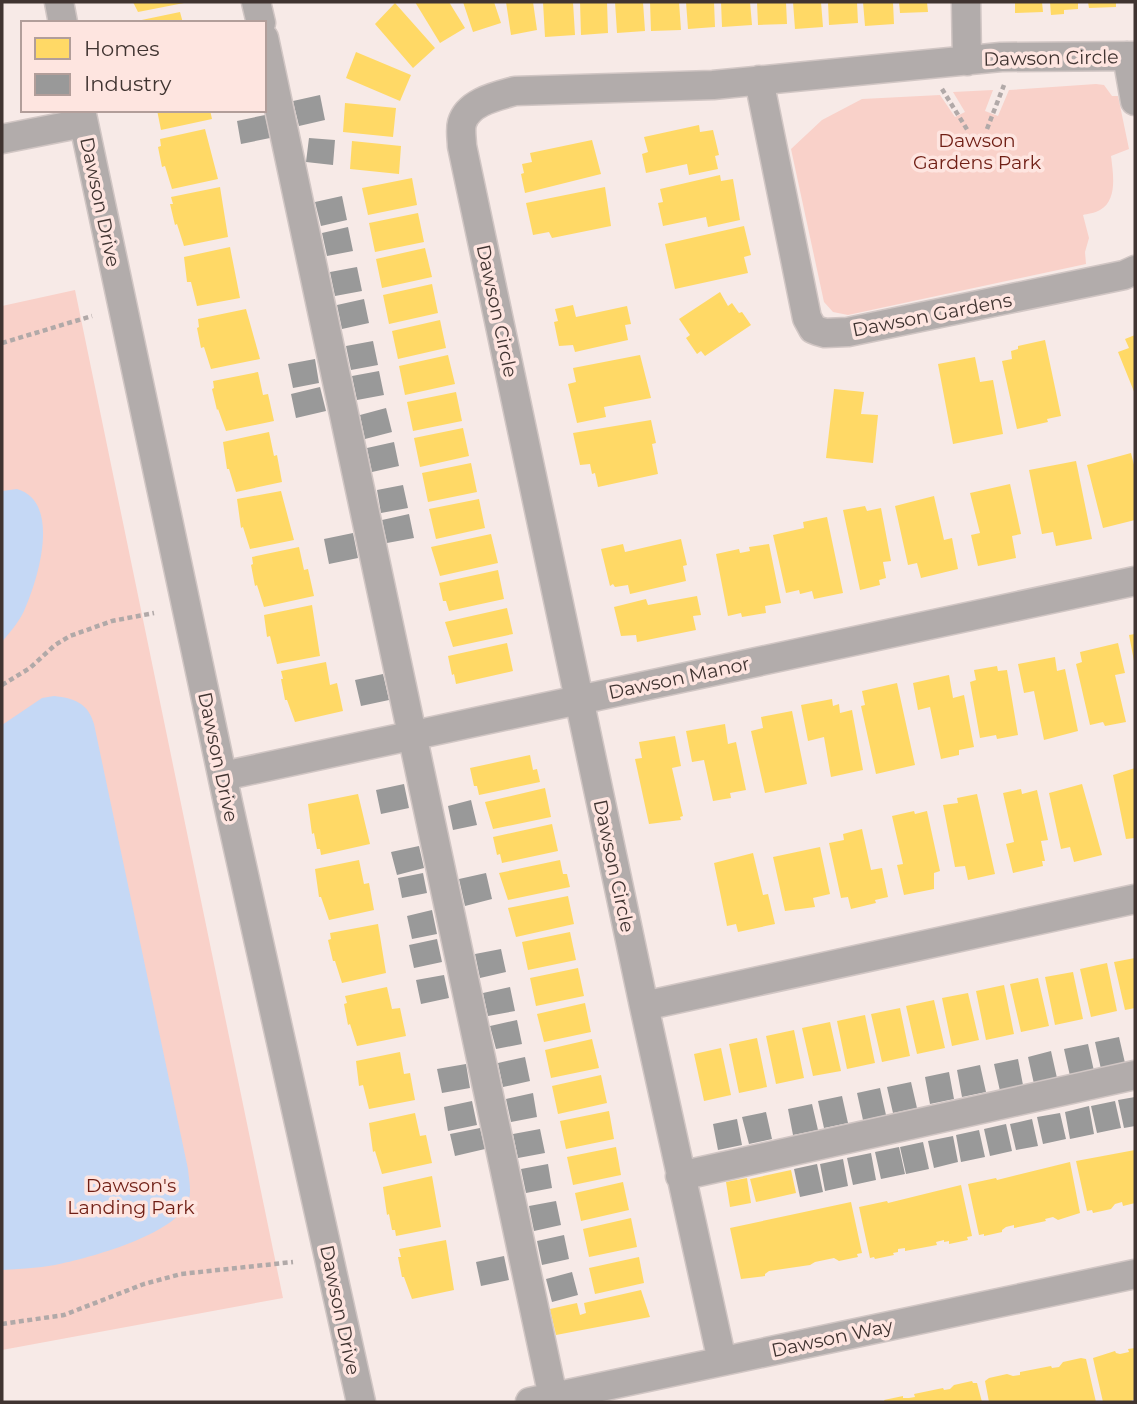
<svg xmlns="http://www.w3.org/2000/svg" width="1137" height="1404" font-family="Montserrat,sans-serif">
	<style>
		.green { fill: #f9d1c9 }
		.water { fill: #c5d8f5 }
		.homes { fill: #ffd966 }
		.industry { fill: #999 }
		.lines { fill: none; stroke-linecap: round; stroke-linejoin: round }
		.minor-casing { stroke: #d1c6c4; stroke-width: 31 }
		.path { stroke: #b1a9a8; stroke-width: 4.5; stroke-dasharray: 5 3.5; stroke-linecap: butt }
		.minor { stroke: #b2acab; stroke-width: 28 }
		.labels { text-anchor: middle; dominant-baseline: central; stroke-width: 7; stroke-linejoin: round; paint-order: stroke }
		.street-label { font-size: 19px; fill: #403431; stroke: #fee5e0 }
		.park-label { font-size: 19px; fill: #6f1e14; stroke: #fee5e0 }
	</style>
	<rect width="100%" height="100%" fill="#f7eae7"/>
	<path class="green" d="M1096,84L1104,85L1112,96H1118L1129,149L1111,156C1113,173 1118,200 1100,210C1095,213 1087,214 1083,215L1089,238L1085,252L1086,264L848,315L833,312L824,302L791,149L822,120L862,99L940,95L955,117L965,112L953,92L993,90L985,111L998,116L1009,90Z
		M75,290L283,1298L2,1350V306Z"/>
	<path class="water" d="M17,489C62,502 38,580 24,611C19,622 10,632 2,642V491Z
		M54,696C74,698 88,703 94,724L188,1169C189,1180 192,1192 188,1202C175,1235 89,1258 55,1265C38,1268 19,1269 2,1270V725L42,698Z"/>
	<path class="homes" d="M133,2H184V3L138,12Z
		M415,2H449L465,28L440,43Z
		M463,2H494L501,23L473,32Z
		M506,2H533L537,30L511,35Z
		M543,2H573L575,35L545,37Z
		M580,2H607L608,33L581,35Z
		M615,2H643L645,31L617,33Z
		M650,2H679L681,30L651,31Z
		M686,2H714L715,27L688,29Z
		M721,2H750L752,25L722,27Z
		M757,2H786L787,24L758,25Z
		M793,2H821L823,27L795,29Z
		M828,2H857L858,23L829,25Z
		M863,2H893L894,24L865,26Z
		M899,2H927L928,12L900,13Z
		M1015,2H1042L1043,12L1015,13Z
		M1050,2H1078V9L1064,10V14L1051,15Z
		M1088,2H1116V7L1089,8Z
		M395,3L435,48L413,68L375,24Z
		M180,12L183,23H132V22Z
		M356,52L411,75L400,101L346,78Z
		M345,103L396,108L393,137L343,132Z
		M157,110H210L212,119L161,130Z
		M699,125L700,132L713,130L719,155L715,156L718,169L689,175L687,164L646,173L642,154L648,152L644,137Z
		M205,129L218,179L172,189L165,166L162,167L158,147L161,146L160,139Z
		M592,140L601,174L525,193L521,174L524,173L522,164L532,162L530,153Z
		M352,141L401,146L399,174L350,169Z
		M720,175L721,181L733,179L740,220L708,227L706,217L663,226L658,203L663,202L660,189Z
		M412,178L417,205L368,215L362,188Z
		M220,187L228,237L184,246L177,224L175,225L170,204H173L171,197Z
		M605,187L611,226L552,238L549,232L533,235L526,203Z
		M418,213L424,242L375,252L369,223Z
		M744,226L751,255L744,257L748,273L675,289L665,244Z
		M230,247L240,298L197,306L191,282H187L184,257Z
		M425,248L432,277L382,288L376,259Z
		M432,284L438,313L389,324L383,295Z
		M720,292L728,306L732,303L739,313L742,312L751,325L705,356L701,351L697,354L686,338L690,335L679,319Z
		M573,305L576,317L627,306L631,324L625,325L628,340L575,352L573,345L559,346L554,322L558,321L555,309Z
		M246,309L260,359L211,369L204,347L201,348L197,328L199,327L198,319Z
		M440,320L446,348L398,359L392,331Z
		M1135,335V394L1118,352L1129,348L1125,339Z
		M1045,340L1061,416L1047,419L1048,422L1017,429L1002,361L1012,359L1011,351L1018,349V346Z
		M448,355L455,384L405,395L399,366Z
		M640,355L651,398L604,407L606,417L577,423L568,384L576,382L573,368Z
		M975,357L980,382L993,380L1003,434L953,444L938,364Z
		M258,372L263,395L268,394L274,421L226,431L218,409L217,410L212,389L214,388L213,381Z
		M834,389L864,392L861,414L878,415L873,463L826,458Z
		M456,392L462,421L413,431L407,402Z
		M651,420L656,443L652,444L658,474L598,487L595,473L592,474L590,464L580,465L573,433Z
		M463,428L469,456L420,467L414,438Z
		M269,432L274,456L277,455L282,482L236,492L229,469H227L223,442Z
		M1131,453L1135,469V520L1103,528L1087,465Z
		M1076,461L1092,539L1056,546L1053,532L1042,534L1029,470Z
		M471,463L477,492L428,502L422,473Z
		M1010,484L1021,534L1012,536L1016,558L978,566L971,535L980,533L970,493Z
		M281,491L294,540L250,549L243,527L241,528L237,499Z
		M934,496L944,540L952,538L958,569L921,578L917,563L908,565L895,506Z
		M479,499L485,528L436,539L429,509Z
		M865,506L867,511L881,508L891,561L883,562L886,578L879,580L880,585L860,590L843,510Z
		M827,517L843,593L814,599L812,591L800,594L799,590L786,593L773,535L804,528L803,522Z
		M491,534L498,563L440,576L431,547Z
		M681,539L687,565L683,566L686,581L630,594L628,585L615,587L613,584L610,586L601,549L623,544L625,552Z
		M769,544L781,603L765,606L766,613L742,617L741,613L728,616L716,554L739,549L740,553L750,551L749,547Z
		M299,547L304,570L308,569L314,596L264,607L257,585L255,586L251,565L253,564L252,557Z
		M498,570L504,599L449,611L446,601H443L439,583Z
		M697,596L701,615L693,616L696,630L637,642L636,635L621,636L614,607L646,599L648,605Z
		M312,605L320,656L277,664L270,636L267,637L264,615Z
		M507,608L513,634L453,647L445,622Z
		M1135,634V661H1134L1129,635Z
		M507,643L513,671L456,684L454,674L452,675L448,656Z
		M1118,643L1125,673L1115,675L1126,722L1105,726L1103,722L1090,725L1076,664L1082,662L1080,652Z
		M1055,657L1057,671L1065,669L1078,731L1044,740L1034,691L1024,693L1018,664Z
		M326,662L330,685L337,683L343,711L295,722L287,700H285L281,679H283L281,671Z
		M997,666L998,671L1007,670L1018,735L997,739L996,735L980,738L970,682L976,680L974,670Z
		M949,675L953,698L964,695L974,747L959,750V755L941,759L930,707L918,710L913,683Z
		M897,683L915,765L876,774L861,706L865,705L862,691Z
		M832,699L833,706L839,704L840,713L852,710L863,770L831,777L824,737L808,741L801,705Z
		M792,711L807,784L765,793L751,731L763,728L761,717Z
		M725,724L728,744L736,742L746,790L730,793L731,798L713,801L704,760L692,762L686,731Z
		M675,736L681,766L672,768L683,816L680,817L681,820L649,824L635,759L642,758L639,742Z
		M530,755L533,770L537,769L540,782L479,795L477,786H474L470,768Z
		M1135,768V838L1126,839L1113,775Z
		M1082,784L1102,855L1074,862L1070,847L1061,849L1049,793Z
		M545,788L551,817L493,829L485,802Z
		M1021,789L1022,794L1037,790L1048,840L1041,841L1045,861H1042L1043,866L1013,873L1006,844L1014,842L1003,793Z
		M358,794L370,844L321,855L320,849H317L314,833L312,834L308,804Z
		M977,794L995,874L968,880L965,866L955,867L943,805L958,803L957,798Z
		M914,811L915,814L927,811L940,871L934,873V889L904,895L897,865L903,864L892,816Z
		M552,824L558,851L502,863L500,854L497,855L493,837Z
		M862,829L871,870L882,868L888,897L875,900L876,903L851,909L848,897L841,898L829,843L844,840L843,834Z
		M820,847L830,894L813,898L815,907L785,911L773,857Z
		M753,853L763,895L768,894L775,924L738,932L736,924L727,926L714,863Z
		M359,860L364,884L369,883L374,910L329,920L321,897H319L315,869Z
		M560,860L563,874H567L570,887L508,900L499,873Z
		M568,896L574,924L516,937L508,908Z
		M378,924L386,973L342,983L335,961H333L328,940L331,939L330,933Z
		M570,932L576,960L528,970L522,942Z
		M1135,958V1008L1125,1010L1114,962Z
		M1107,963L1117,1011L1091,1017L1080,969Z
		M578,968L584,996L536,1006L530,978Z
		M1073,972L1083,1019L1055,1025L1045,977Z
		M1038,978L1049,1026L1021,1032L1010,984Z
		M1004,985L1014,1034L986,1040L976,991Z
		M387,987L392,1009L400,1008L406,1036L357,1046L350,1024L348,1025L344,1004L347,1003L345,996Z
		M968,993L979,1040L952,1046L942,998Z
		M934,1000L945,1048L917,1054L906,1006Z
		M585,1003L591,1032L544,1042L537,1014Z
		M900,1008L910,1056L882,1062L871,1014Z
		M865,1015L875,1063L847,1069L837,1021Z
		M830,1022L841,1071L813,1076L802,1028Z
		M794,1030L804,1078L776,1084L766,1036Z
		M757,1038L767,1087L739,1093L729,1044Z
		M592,1039L599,1068L551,1078L545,1050Z
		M721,1048L731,1095L704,1101L694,1054Z
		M400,1052L404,1074L410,1073L415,1100L369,1109L363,1085L359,1086L356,1061Z
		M601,1075L607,1103L558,1114L552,1086Z
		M609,1111L614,1139L566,1149L560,1121Z
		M415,1113L420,1136L426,1135L432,1163L382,1174L375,1151L373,1152L369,1123Z
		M616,1147L621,1175L573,1185L567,1157Z
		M1135,1150V1203L1123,1206L1122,1202L1115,1204L1111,1209L1093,1213L1092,1210L1087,1211L1076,1161Z
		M1070,1162L1080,1213L1058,1220L1053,1217L1045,1219L1046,1221L1014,1228V1225L1006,1227L1002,1230V1232L984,1236V1234L979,1235L968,1184L996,1178L997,1180Z
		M791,1170L796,1193L756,1202L750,1179Z
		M432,1176L441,1227L396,1236L395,1230H392L389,1214L387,1215L383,1187Z
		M747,1178L751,1203L730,1207L726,1182Z
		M623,1182L629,1210L581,1221L575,1193Z
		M961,1185L972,1236L967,1237L968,1240L949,1244V1241L944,1242V1240L936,1242L937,1245L905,1251V1248L898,1249V1252L893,1253L894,1255L875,1259L874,1257L870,1258L859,1207L887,1201L888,1203Z
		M851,1202L862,1253L857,1254L858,1257L839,1261L834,1258L815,1262L810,1265L769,1271L765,1274V1276L741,1279L730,1228Z
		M631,1218L637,1247L589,1257L583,1229Z
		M446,1240L454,1290L412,1299L404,1277H402L398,1257H401L399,1249Z
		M639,1257L644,1283L595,1294L589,1268Z
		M641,1290L650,1317L556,1335L550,1309L577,1303L580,1315L586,1313L584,1303Z
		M1135,1348V1399L1129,1402H1103L1093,1358L1115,1351L1116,1353L1120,1354L1129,1352L1128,1349Z
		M1081,1358L1086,1359L1096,1402H989L985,1381L989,1378L1007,1374L1013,1376L1020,1375V1372L1051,1366L1052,1368L1059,1367L1063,1362Z
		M972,1381L973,1383H977L982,1402H885L884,1400L903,1396V1398H909L915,1397L914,1394L943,1388L944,1390L950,1389L954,1385Z"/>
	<path class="industry" d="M320,95L325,120L299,126L293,101Z
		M265,115L270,138L241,144L237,121Z
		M309,138L335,140L333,165L306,162Z
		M342,196L347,220L321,226L315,202Z
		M348,227L353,251L327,256L322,233Z
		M357,267L362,291L335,296L330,272Z
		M364,299L369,323L342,329L337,305Z
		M373,341L378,365L351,370L346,346Z
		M315,359L319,383L293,388L288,364Z
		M379,371L384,395L357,400L352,376Z
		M320,387L326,411L296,418L291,394Z
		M386,408L392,432L365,439L360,415Z
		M394,442L399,466L372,472L367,448Z
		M403,485L408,508L381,513L377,490Z
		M409,514L414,538L387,543L382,520Z
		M353,533L358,558L329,564L324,539Z
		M383,674L389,700L361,706L355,680Z
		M404,784L409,808L381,814L376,790Z
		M471,800L477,825L453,830L448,806Z
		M419,846L424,868L397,875L391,852Z
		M423,873L427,893L402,898L398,878Z
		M486,873L492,899L465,906L459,879Z
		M432,910L437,934L412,939L407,916Z
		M437,939L442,962L414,968L409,945Z
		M501,949L506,972L480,978L475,954Z
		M444,975L449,998L421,1004L416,980Z
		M510,987L515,1011L488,1016L483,993Z
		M517,1020L522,1044L496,1049L490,1026Z
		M1119,1037L1125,1063L1101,1069L1095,1042Z
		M1088,1044L1094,1071L1070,1076L1064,1049Z
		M1051,1051L1057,1078L1034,1084L1028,1057Z
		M525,1057L530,1081L503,1087L498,1063Z
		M1018,1059L1023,1085L1000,1091L994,1064Z
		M466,1064L470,1088L442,1093L437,1069Z
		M980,1065L986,1092L962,1097L957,1070Z
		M949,1072L954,1099L930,1104L925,1077Z
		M911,1082L917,1108L893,1113L887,1087Z
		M880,1088L886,1115L863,1120L857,1093Z
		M533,1093L537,1117L511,1122L506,1099Z
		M842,1096L848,1123L824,1128L818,1101Z
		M1135,1097V1126L1124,1128L1118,1100Z
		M472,1101L477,1125L448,1131L444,1107Z
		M1115,1101L1121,1128L1097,1133L1091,1106Z
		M812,1104L818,1130L793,1135L788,1109Z
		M1089,1106L1094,1134L1070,1139L1065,1112Z
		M766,1112L772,1139L749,1144L742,1117Z
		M1060,1113L1066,1139L1043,1144L1037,1117Z
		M737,1119L742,1145L718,1150L713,1124Z
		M1032,1119L1038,1146L1016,1150L1010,1124Z
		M1006,1124L1012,1151L990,1156L984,1129Z
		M480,1128L485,1149L455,1156L450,1134Z
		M540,1129L545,1153L518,1158L513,1134Z
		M979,1130L985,1157L961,1162L956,1135Z
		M953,1136L958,1162L934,1168L928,1141Z
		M923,1142L929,1169L906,1174L900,1147Z
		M899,1147L905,1174L881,1179L875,1152Z
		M871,1153L876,1180L853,1185L847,1158Z
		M843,1159L848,1186L825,1191L820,1164Z
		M548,1164L552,1188L526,1193L521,1169Z
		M817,1164L823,1192L800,1197L794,1169Z
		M556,1201L561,1225L534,1231L529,1206Z
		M564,1235L569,1259L542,1265L537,1241Z
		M504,1256L509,1280L481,1286L476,1262Z
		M572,1272L578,1295L552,1302L546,1279Z"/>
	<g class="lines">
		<g class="minor-casing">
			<path id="minor" d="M59,2L63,23
				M256,2L261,23
				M966,2L967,61
				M264,38L553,1397
				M1127,56L1135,101
				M1135,56L1001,57L713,85L515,91C497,96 468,102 462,123C460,130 462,140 462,146L644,1006L1135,899
				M759,80L807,318L813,329L818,331L825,333L848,332L1124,275L1135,270
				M81,110L228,803L361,1402
				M2,139L83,123
				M223,776L1135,581
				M644,1006L722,1361
				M680,1176L1135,1075
				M530,1402L1135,1274"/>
		</g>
		<path class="path" d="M942,89L968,131
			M987,129L1004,85
			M2,343L92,316
			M2,685L30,668L55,645L70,636L112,621L154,613
			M2,1324L64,1315L144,1284L181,1274L293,1262"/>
		<use href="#minor" class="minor"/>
	</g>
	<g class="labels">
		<g class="street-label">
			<text transform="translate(1051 58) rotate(-1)">Dawson Circle</text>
			<text transform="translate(100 202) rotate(78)">Dawson Drive</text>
			<text transform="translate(497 311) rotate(78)">Dawson Circle</text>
			<text transform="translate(932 315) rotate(-11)">Dawson Gardens</text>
			<text transform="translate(679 678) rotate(-12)">Dawson Manor</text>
			<text transform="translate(218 757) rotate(78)">Dawson Drive</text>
			<text transform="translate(614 866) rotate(78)">Dawson Circle</text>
			<text transform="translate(340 1310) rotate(78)">Dawson Drive</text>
			<text transform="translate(832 1338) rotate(-12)">Dawson Way</text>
		</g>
		<g class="park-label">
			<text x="977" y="140">Dawson<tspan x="977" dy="22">Gardens Park</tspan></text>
			<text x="131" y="1185">Dawson's<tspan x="131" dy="22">Landing Park</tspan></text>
		</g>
	</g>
	<rect width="1137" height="1404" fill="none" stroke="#403431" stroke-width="7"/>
	<rect x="21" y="21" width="245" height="91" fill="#fee5e0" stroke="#b29e9a" stroke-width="2"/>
	<rect x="35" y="38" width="35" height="21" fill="#ffd966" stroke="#b29e9a" stroke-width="2"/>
	<text x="84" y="56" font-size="21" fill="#403431">Homes</text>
	<rect x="35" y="74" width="35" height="21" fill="#999999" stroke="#b29e9a" stroke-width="2"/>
	<text x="84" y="91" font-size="21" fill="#403431">Industry</text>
</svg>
